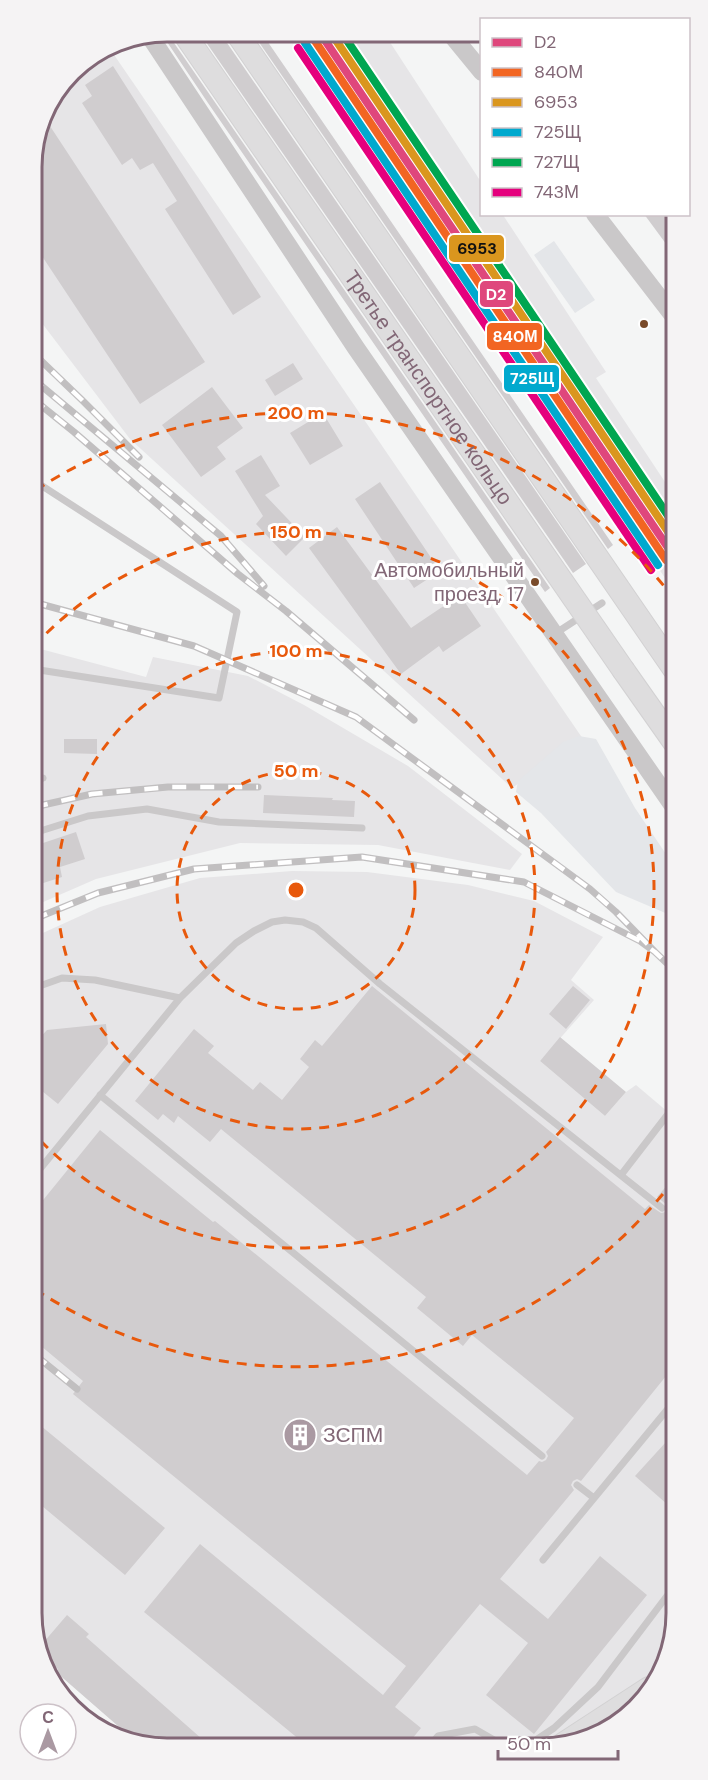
<svg xmlns="http://www.w3.org/2000/svg" width="708" height="1780" font-family="'DM Sans',sans-serif">
	<style>
		.built { fill: #e6e5e7 }
		.green { fill: #e4e6e9 }
		.building { fill: #d0cdcf }
		.lines { fill: none; stroke-linecap: round; stroke-linejoin: round }
		.primary-casing { stroke: #d2d1d2; stroke-width: 24 }
		.service { stroke: #cac8c9; stroke-width: 7 }
		.tertiary { stroke: #cac8c9; stroke-width: 18 }
		.primary { stroke: #deddde; stroke-width: 22 }
		.rail-casing { stroke: #c1bfc0; stroke-width: 7 }
		.rail { stroke: #fff; stroke-width: 4.5; stroke-dasharray: 14; stroke-linecap: butt }
		.primary-bridge-casing { stroke: #d2d1d2; stroke-width: 24; stroke-linecap: butt }
		.primary-bridge { stroke: #deddde; stroke-width: 22 }
		.rail-1-casing { stroke: #fff; stroke-width: 12 }
		.rail-2-casing { stroke: #fff; stroke-width: 12 }
		.rail-3-casing { stroke: #fff; stroke-width: 12 }
		.rail-4-casing { stroke: #fff; stroke-width: 12 }
		.rail-5-casing { stroke: #fff; stroke-width: 12 }
		.rail-6-casing { stroke: #fff; stroke-width: 12 }
		.rail-1 { stroke: #df477c; stroke-width: 8 }
		.rail-2 { stroke: #f26522; stroke-width: 8 }
		.rail-3 { stroke: #da961e; stroke-width: 8 }
		.rail-4 { stroke: #00a9ce; stroke-width: 8 }
		.rail-5 { stroke: #00a651; stroke-width: 8 }
		.rail-6 { stroke: #e5007d; stroke-width: 8 }
		.ring { fill: none; stroke: #e8590c; stroke-width: 3; stroke-dasharray: 10 8 }
		.bus-dot { fill: #7a4b2a; stroke: #fff; stroke-width: 2 }
		.labels { text-anchor: middle; dominant-baseline: central; stroke-width: 6; stroke-linejoin: round; paint-order: stroke }
		.bus-label { font-size: 20px; fill: #826776; stroke: #fff; text-anchor: end }
		.street-label { font-size: 21px; fill: #826776; stroke: #fff }
		.poi-label { font-size: 21px; fill: #826776; stroke: #fff; text-anchor: start }
		.rim { fill: none; stroke: #826776; stroke-width: 3 }
		.centre { fill: #e8590c; stroke: #fff; stroke-width: 3 }
		.ring-label { font-size: 18px; text-anchor: middle; font-weight: bold; fill: #e8590c; stroke: #fff; stroke-width: 6; stroke-linejoin: round; paint-order: stroke }
		.line-badge { stroke: #fff; stroke-width: 2 }
		.badge-label { font-size: 16px; text-anchor: middle; font-weight: bold; fill: #fff }
		.pale-badge-label { font-size: 16px; text-anchor: middle; font-weight: bold; fill: #111 }
	</style>
	<rect width="100%" height="100%" fill="#f4f5f5"/>
	<path class="built" d="M299,32L384,33L481,182L482,214L503,215L606,372L596,378L673,494V590Z
		M108,46L583,739L512,788L130,439L32,310V158L46,107L77,65Z
		M33,647L146,677L153,657L248,676L304,705L408,766L522,854L510,870L378,845L240,843L96,879L34,906Z
		M292,871L367,872L468,885L534,901L603,937L571,980L594,1000L540,1061L605,1116L626,1092L636,1085L675,1118L676,1622L655,1674L541,1744L141,1746L44,1661L36,1648L34,937L100,907L200,878Z"/>
	<path class="green" d="M554,241L595,300L575,313L534,255Z
		M579,736L596,739L635,808L674,866V913L670,915L616,892L541,813L516,792L518,781L563,742Z"/>
	<path class="building" d="M170,32L172,40L550,588L545,592L208,103L161,33Z
		M199,32H223L225,40L586,564L573,573Z
		M252,32H261L613,545L608,549Z
		M113,66L261,297L233,315L165,209L177,201L153,163L140,170L132,158L122,165L82,103L92,96L85,85Z
		M48,123L205,362L140,404L32,241V158L40,128Z
		M644,214H672V252Z
		M293,363L303,379L275,396L265,380Z
		M212,387L243,428L217,447L226,459L201,477L162,425Z
		M323,413L343,446L310,465L290,433Z
		M261,455L280,486L265,495L305,537L286,556L256,524L263,516L235,471Z
		M380,482L440,571L414,588L355,499Z
		M337,527L411,628L460,595L481,626L443,652L439,646L401,674L309,548Z
		M64,739H97V754L64,753Z
		M264,795L333,798L332,800L355,801L354,817L263,813Z
		M76,832L85,859L60,867L62,877L34,886V846Z
		M372,986L645,1209L649,1205L661,1213L666,1212L667,1205L657,1197L675,1176V1365L581,1481L577,1479L573,1481L571,1485L574,1490L500,1579L548,1619L600,1556L647,1595L534,1734L486,1695L528,1643L480,1604L395,1707L421,1728L407,1745H306L144,1612L200,1544L383,1695L406,1666L73,1394L83,1381L35,1341V1210L100,1130L213,1222L215,1221L527,1475L539,1461L542,1462L546,1460L548,1456L546,1452L574,1418L472,1335L463,1346L417,1308L426,1297L221,1129L210,1142L178,1116L174,1123L163,1114L158,1120L135,1101L194,1029L214,1046L208,1053L253,1090L260,1082L282,1100L309,1067L300,1059L315,1040L322,1046Z
		M573,986L590,1000L566,1029L549,1014Z
		M106,1024L108,1044L58,1104L42,1091L34,1101V1044L47,1030Z
		M560,1037L626,1092L605,1116L540,1061Z
		M35,1421L165,1528L125,1575L36,1501Z
		M676,1431V1512L635,1476Z
		M67,1615L89,1634L86,1637L210,1746H141L56,1672L58,1669L37,1650Z"/>
	<g class="lines">
		<g class="primary-casing">
			<path id="primary" d="M236,32L674,669
				M624,671L674,742
				M563,1744L649,1688"/>
		</g>
		<path class="service" d="M33,480L237,612L219,698L33,669
			M556,633L602,603
			M34,780L43,778
			M34,833L88,816L147,809L219,822L362,828
			M34,988L62,978L95,980L180,998
			M100,1095L542,1456
			M35,1175L180,998L236,943L254,931L272,922L285,920L303,922L316,928L380,984L662,1208
			M621,1175L675,1105
			M577,1485L594,1498
			M543,1560L676,1399
			M530,1744L554,1728L598,1687L676,1584
			M430,1745L438,1736L475,1729L501,1744"/>
		<path class="tertiary" d="M450,33L482,72
			M149,35L356,348L674,807
			M595,214L672,314"/>
		<use href="#primary" class="primary"/>
		<g class="rail-casing">
			<path id="rail" d="M32,352L82,400L139,457
				M32,378L221,536L264,586
				M33,399L74,432L238,574L286,611L414,720
				M33,602L194,646L356,717L590,889L616,912L655,952
				M34,807L92,794L168,787H258
				M34,919L98,893L194,869L362,857L524,882L640,941L655,952L674,970
				M35,1355L77,1389"/>
		</g>
		<use href="#rail" class="rail"/>
		<g class="primary-bridge-casing">
			<g id="primary-bridge">
				<path id="s1" d="M183,32L624,671"/>
			</g>
		</g>
		<use href="#primary-bridge" class="primary-bridge"/>
		<g class="rail-1-casing">
			<path id="rail-1" d="M320,33L673,555"/>
		</g>
		<g class="rail-2-casing">
			<path id="rail-2" d="M313,38L666,560"/>
		</g>
		<g class="rail-3-casing">
			<path id="rail-3" d="M331,33L673,539"/>
		</g>
		<g class="rail-4-casing">
			<path id="rail-4" d="M305,43L658,565"/>
		</g>
		<g class="rail-5-casing">
			<path id="rail-5" d="M342,33L673,523"/>
		</g>
		<g class="rail-6-casing">
			<path id="rail-6" d="M298,48L651,570"/>
		</g>
		<use href="#rail-1" class="rail-1"/>
		<use href="#rail-2" class="rail-2"/>
		<use href="#rail-3" class="rail-3"/>
		<use href="#rail-4" class="rail-4"/>
		<use href="#rail-5" class="rail-5"/>
		<use href="#rail-6" class="rail-6"/>
	</g>
	<g class="ring">
		<circle cx="296" cy="890" r="119"/>
		<circle cx="296" cy="890" r="239"/>
		<path d="M34 646A358 358 0 1 1 36 1136"/>
		<path d="M674 1180A477 477 0 0 1 36 1290M36 490A477 477 0 0 1 672 596"/>
	</g>
	<defs>
		<g id="building-disc" transform="scale(1.725)"><circle r="9.5" fill="#aa99a2" stroke="#fff"/><path d="M-4-6H4V6H1V3H-1V6H-4ZM-2.5-4.3h1.7v1.8h-1.7ZM.8-4.3h1.7v1.8H.8ZM-2.5-1h1.7V.8h-1.7ZM.8-1h1.7V.8H.8Z" fill="#fff"/></g>
	</defs>
	<g fill-rule="evenodd">
		<use href="#building-disc" x="300" y="1435"/>
	</g>
	<g class="bus-dot">
		<circle cx="644" cy="324" r="5"/>
		<circle cx="535" cy="582" r="5"/>
	</g>
	<g class="labels">
		<g class="bus-label">
			<text x="524" y="570">Автомобильный<tspan x="524" dy="24">проезд, 17</tspan></text>
		</g>
		<g class="street-label">
			<text stroke="none"><textPath href="#s1" startOffset="432">Третье транспортное кольцо</textPath></text>
		</g>
		<g class="poi-label">
			<text x="323" y="1435">ЗСПМ</text>
		</g>
	</g>
	<path d="M0 0H708V1780H0ZM167 42H541A125 125 0 0 1 666 167V1613A125 125 0 0 1 541 1738H167A125 125 0 0 1 42 1613V167A125 125 0 0 1 167 42Z" fill="#f5f3f4" fill-rule="evenodd"/>
	<path class="rim" d="M167 42H541A125 125 0 0 1 666 167V1613A125 125 0 0 1 541 1738H167A125 125 0 0 1 42 1613V167A125 125 0 0 1 167 42Z"/>
	<circle cx="296" cy="890" r="9" class="centre"/>
	<g class="ring-label">
		<text x="296" y="419">200 m</text>
		<text x="296" y="538">150 m</text>
		<text x="296" y="657">100 m</text>
		<text x="296" y="777">50 m</text>
	</g>
	<g class="line-badge">
		<rect x="448" y="234" width="57" height="29" rx="6" fill="#da961e"/>
		<rect x="479" y="280" width="35" height="28" rx="6" fill="#df477c"/>
		<rect x="486" y="322" width="57" height="29" rx="6" fill="#f26522"/>
		<rect x="503" y="364" width="57" height="29" rx="6" fill="#00a9ce"/>
	</g>
	<g class="badge-label">
		<text x="496" y="300">D2</text>
		<text x="515" y="342">840М</text>
		<text x="532" y="384">725Щ</text>
	</g>
	<g class="pale-badge-label">
		<text x="477" y="254">6953</text>
	</g>
	<rect x="480" y="18" width="210" height="198" fill="#ffffff" stroke="#cdc2c8" stroke-width="1.5"/>
	<rect x="492" y="38" width="30" height="9" fill="#df477c" stroke="#cdc2c8" stroke-width="1.5"/>
	<text x="534" y="48" font-size="18" fill="#826776">D2</text>
	<rect x="492" y="68" width="30" height="9" fill="#f26522" stroke="#cdc2c8" stroke-width="1.5"/>
	<text x="534" y="78" font-size="18" fill="#826776">840М</text>
	<rect x="492" y="98" width="30" height="9" fill="#da961e" stroke="#cdc2c8" stroke-width="1.5"/>
	<text x="534" y="108" font-size="18" fill="#826776">6953</text>
	<rect x="492" y="128" width="30" height="9" fill="#00a9ce" stroke="#cdc2c8" stroke-width="1.5"/>
	<text x="534" y="138" font-size="18" fill="#826776">725Щ</text>
	<rect x="492" y="158" width="30" height="9" fill="#00a651" stroke="#cdc2c8" stroke-width="1.5"/>
	<text x="534" y="168" font-size="18" fill="#826776">727Щ</text>
	<rect x="492" y="188" width="30" height="9" fill="#e5007d" stroke="#cdc2c8" stroke-width="1.5"/>
	<text x="534" y="198" font-size="18" fill="#826776">743М</text>
	<g transform="translate(48 1732)"><circle r="28" fill="#ffffff" stroke="#cdc2c8" stroke-width="1.5"/>
	<path d="M0-4.5L10 22L0 15L-10 22Z" fill="#aa99a2"/>
	<text y="-9" font-size="16" font-weight="bold" text-anchor="middle" fill="#826776">С</text>
	</g>
	<path d="M498 1750v9h120v-9" fill="none" stroke="#826776" stroke-width="3"/>
	<text x="507" y="1750" font-size="18" fill="#826776" stroke="#ffffff" stroke-width="4.5" paint-order="stroke">50 m</text>
</svg>
